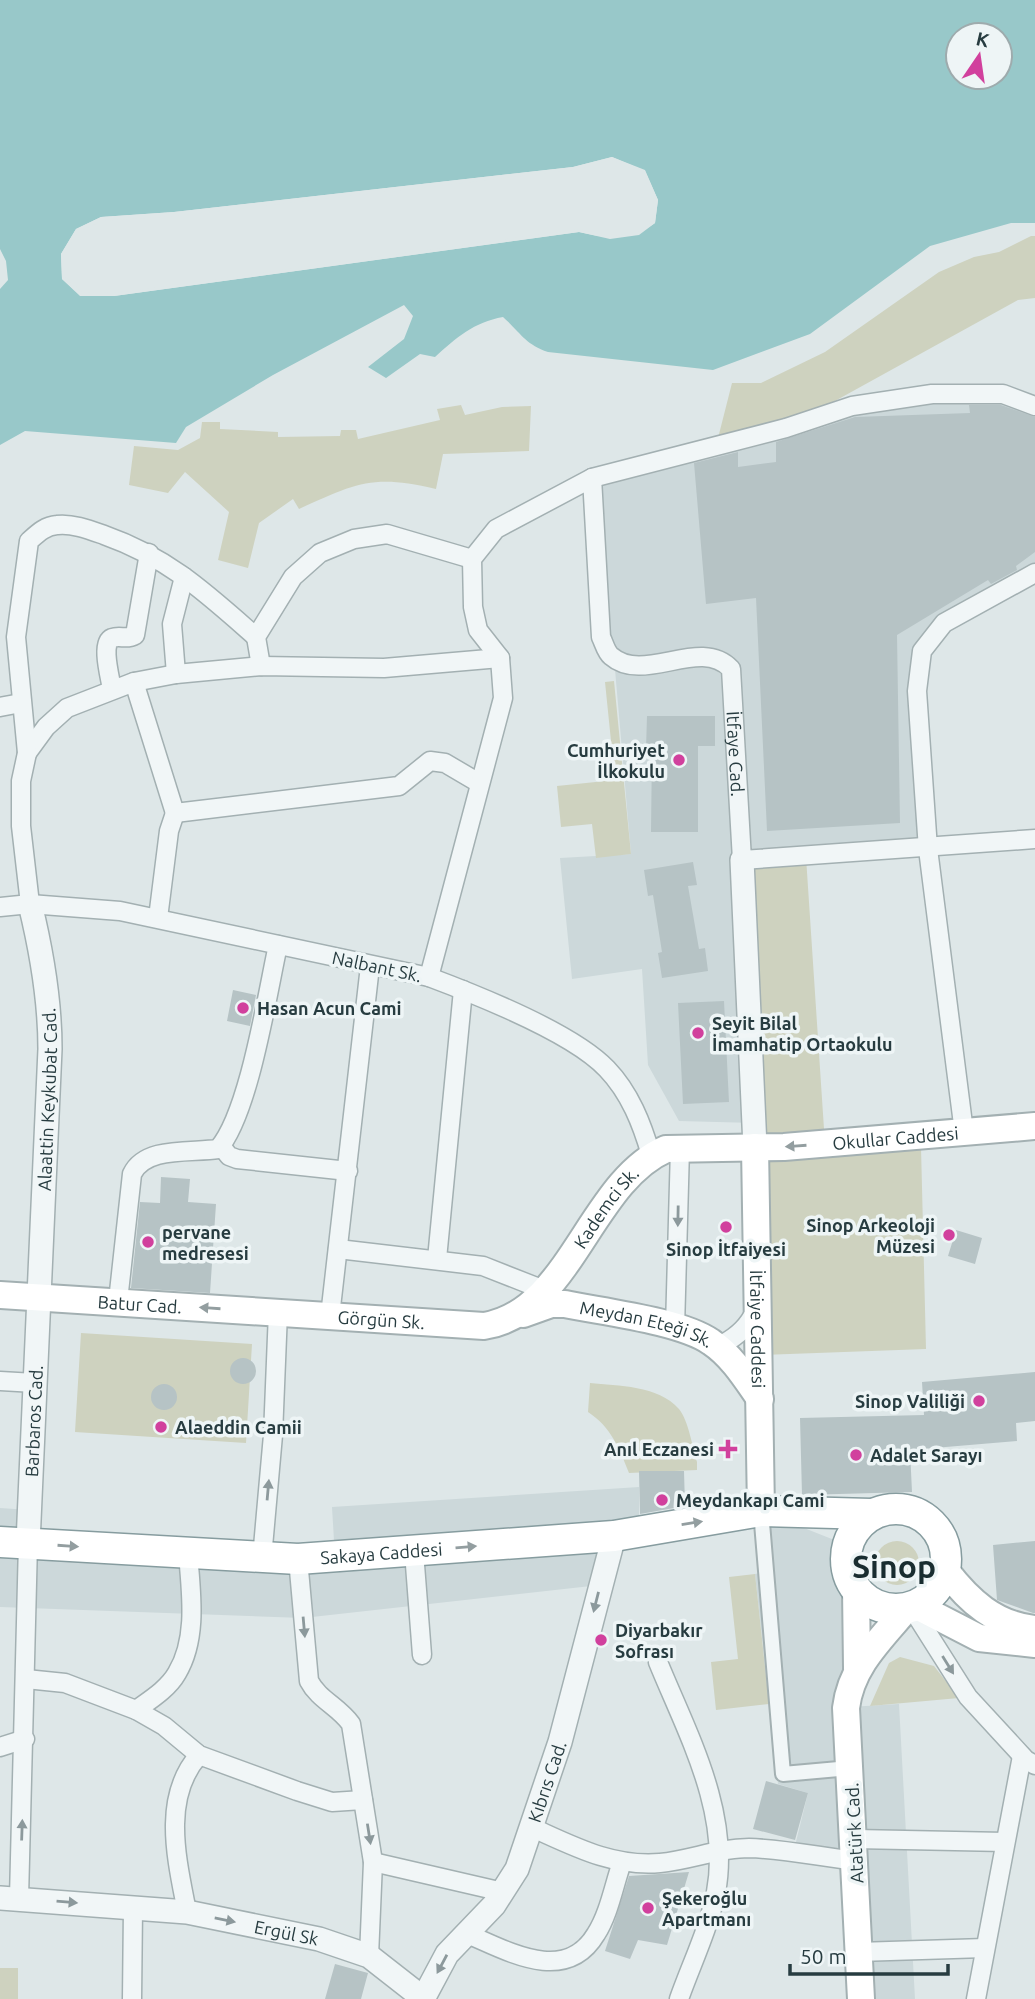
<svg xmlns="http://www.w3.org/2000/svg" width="1035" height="1999" font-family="Ubuntu,sans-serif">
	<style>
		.built { fill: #ccd8da }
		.green { fill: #ced2bf }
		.water { fill: #98c8c9; fill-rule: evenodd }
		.pier { fill: #dee7e8; fill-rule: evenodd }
		.building { fill: #b6c3c5 }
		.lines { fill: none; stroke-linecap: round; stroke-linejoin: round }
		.pedestrian-casing { stroke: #a3b0b2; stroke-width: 18 }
		.minor-casing { stroke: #a3b0b2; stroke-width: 21 }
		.tertiary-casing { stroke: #a3b0b2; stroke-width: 26 }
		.secondary-casing { stroke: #a3b0b2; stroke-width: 30 }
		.trunk-casing { stroke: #869c9f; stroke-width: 33 }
		.pedestrian { stroke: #f1f6f7; stroke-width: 14 }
		.minor { stroke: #f1f6f7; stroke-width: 18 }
		.tertiary { stroke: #f1f6f7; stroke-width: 23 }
		.secondary { stroke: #fff; stroke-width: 26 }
		.trunk { stroke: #fff; stroke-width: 30 }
		.oneway { fill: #939ea0 }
		.oneway2 { fill: #8c999c }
		.poi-dot { fill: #d1409d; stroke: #eef5f6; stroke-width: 2.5 }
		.labels { text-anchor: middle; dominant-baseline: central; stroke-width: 7; stroke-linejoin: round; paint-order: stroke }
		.poi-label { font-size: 18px; font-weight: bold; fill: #273c40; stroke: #eef5f6; text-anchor: start }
		.street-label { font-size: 18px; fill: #273c40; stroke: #eef5f6 }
		.town-label { font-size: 32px; font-weight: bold; fill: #192d30; stroke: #eef5f6 }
	</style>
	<rect width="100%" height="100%" fill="#dee7e8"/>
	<path class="built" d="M932,394L1035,406V573L996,593L922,651L928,849L806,857L755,1123L679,1121L648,1065L642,969L572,979L560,858L631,854L614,658L610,656L592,478Z
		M639,1487V1532L614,1536L600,1585L303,1618L0,1607V1508L29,1510L28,1543L335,1557L332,1507Z
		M761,1511L847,1545L845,1564L851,1583L849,1707L899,1704L915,1999H861L856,1861L793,1854L808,1793L778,1784L755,1574L765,1572Z"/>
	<path class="green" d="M1031,236H1035V298L1018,300L786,428L716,446L732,383H761L825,352L939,272L974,257L999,252Z
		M461,405L465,415L502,407L531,406L529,451L443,454L436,489C373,474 356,483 299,509L293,499L259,523L248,568L218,560L229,512L185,472L168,493L129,485L134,446L178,450L200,438L202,422H220V429L278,432V437L340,436L341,430H356L358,439L440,420L437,409Z
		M614,681L631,854L596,858L592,824L561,827L557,786L615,780L605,682Z
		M806,857L825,1144L921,1147L926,1349L760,1355L742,860Z
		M81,1333L252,1344L246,1443L75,1432Z
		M590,1383C618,1386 658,1385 679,1409C689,1422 692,1446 697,1462V1470L629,1473C619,1448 611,1427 588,1412Z
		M875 1563a22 22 0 1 1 44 0a22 22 0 1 1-44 0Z
		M755,1574L769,1704L716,1710L711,1662L738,1659L729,1577Z
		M900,1657L934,1666L959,1698L870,1706L889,1663Z
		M0,1968H18V1999H0Z"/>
	<path class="water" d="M0,0H1035V223H1011L930,246L810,334L713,370L548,352C525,344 521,333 503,317C474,322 456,338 435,357L420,354L386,378L368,367L404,339L413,316L404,305L273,375L186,427L176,443L25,431L0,445V289L8,280L6,261L0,249ZM958,35H1000V77H958ZM612,157L645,171L658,200L655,223C630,241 609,239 579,232L114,296H81L62,279L61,254L76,229L101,217L174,212L573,167Z"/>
	<path class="pier" d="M612,157L645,170L658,200L655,223L639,235L610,239L579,232L114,296H80L62,279L61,254L76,229L101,217L174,212L573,167ZM612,160L642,173L654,200L652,221L637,232L610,236L579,229L114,293L82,292L65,277V255L78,232L102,221L175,216L574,170Z"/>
	<path class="building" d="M969,405H1001L1035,417V552L1016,566L1017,570L991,584L988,580L897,635L900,823L767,831L756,598L706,604L694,463L738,452V467L776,462V442L855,417L970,413Z
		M647,716H715V746H698V832H651L652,749H646Z
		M693,862L697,885L688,886L699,949L705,948L708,971L662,978L658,953L662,952L653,895L648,896L644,870Z
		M233,990L256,995L250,1026L227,1021Z
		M724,1001L729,1102L683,1104L678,1003Z
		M161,1177L190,1179L188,1202L216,1204L210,1293L131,1288L140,1202L160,1203Z
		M956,1230L982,1238L975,1264L948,1256Z
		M230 1371a13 13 0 1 1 26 0a13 13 0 1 1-26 0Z
		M1035,1372V1421L1016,1423L1017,1441L910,1450L912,1492L802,1495L800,1418L924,1415L922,1382Z
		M151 1397a13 13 0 1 1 26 0a13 13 0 1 1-26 0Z
		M639,1471H684L685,1506L640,1514Z
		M1035,1541V1613H1033L997,1600L993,1545Z
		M766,1781L808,1793L795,1840L753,1829Z
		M689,1872L667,1945L638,1940L630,1959L605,1951L629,1876Z
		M335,1964L368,1973L361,1999H325Z"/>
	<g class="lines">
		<g class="pedestrian-casing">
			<path id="pedestrian" d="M761,1511L783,1774L850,1768"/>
		</g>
		<g class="minor-casing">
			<g id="minor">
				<path id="s1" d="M592,478L601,637C604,643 606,652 611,656C644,685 700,636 731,669L742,860L1035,839"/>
				<path d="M261,666L256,637L293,577L320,553L354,539L387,534L472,559"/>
				<path d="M176,674L172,624L184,577"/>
				<path d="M134,682L175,813"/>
				<path d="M112,690C111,680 100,643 112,638C120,635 127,640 135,635L149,553"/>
				<path d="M0,707L21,703"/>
				<path d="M27,753L46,727L67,708L134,682L176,674L261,666L384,668L500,658"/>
				<path d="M175,813L399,786L430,761L445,763L479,783"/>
				<path d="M30,904L21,826V781L27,753L16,637L29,541C38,533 45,526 57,525C72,523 90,530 104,535C169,558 206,593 256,637"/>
				<path d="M0,907L30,904L120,911L429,977C477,995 573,1033 607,1069C630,1093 642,1124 651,1155"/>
				<path d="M158,918L169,831L175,813"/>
				<path d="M429,977L503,698L500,658L478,630L473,607L472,559L496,529L592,478L786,428L852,406L932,394H1003L1035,406"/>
				<path d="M964,1132L928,849L917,691L922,651L944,623L1035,573"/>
				<path d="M221,1146L229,1156L237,1159L348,1171"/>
				<path d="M338,1249L483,1266L544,1290"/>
				<path d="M437,1259L463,990"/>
				<path d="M118,1301L132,1174C145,1146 191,1153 218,1149C249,1114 267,995 278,945"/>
				<path d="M330,1316L370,966"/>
				<path d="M675,1328L680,1148"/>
				<path d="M712,1342L723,1344C739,1335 748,1326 756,1310"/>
				<path d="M0,1381L35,1383"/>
				<path d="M414,1552L422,1655"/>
				<path d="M262,1558L273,1435L278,1312"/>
				<path d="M298,1559L309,1681C319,1700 338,1706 351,1724L373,1862L369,1956"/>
				<path d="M911,1607L968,1697L1026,1760L1035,1765"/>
				<path d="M658,1662C687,1733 731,1812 716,1892C709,1928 691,1965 679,1999"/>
				<path d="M26,1679L65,1683L136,1710L164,1726L199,1755L297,1791L332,1802L363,1800"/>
				<path d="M136,1710C150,1700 168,1689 177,1673C198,1638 191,1592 188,1554"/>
				<path d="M0,1747L25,1739"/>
				<path d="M533,1828C575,1847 613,1867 660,1863C691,1860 718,1848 749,1848C784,1849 821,1857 856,1861"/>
				<path d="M855,1839L1005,1842"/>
				<path d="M373,1862L503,1892"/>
				<path d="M19,1898L28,1543"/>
				<path d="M187,1912C177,1860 161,1798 199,1755"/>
				<path d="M465,1933C506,1950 565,1986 596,1934C609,1914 614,1885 622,1862"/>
				<path d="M858,1952L985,1948"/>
				<path d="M132,1999L133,1908"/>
				<path d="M976,1999L1022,1756"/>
			</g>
		</g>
		<g class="tertiary-casing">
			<g id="tertiary">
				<path d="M742,860L755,1147"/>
				<path id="s2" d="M28,1543L50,1049C50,999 42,953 30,904"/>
				<path id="s3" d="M0,1898L187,1912L319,1939L369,1956L424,1999"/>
				<path id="s4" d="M423,1999L447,1954L494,1905L517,1869L560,1742L614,1536"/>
			</g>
		</g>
		<g class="secondary-casing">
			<g id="secondary">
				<path id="s5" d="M755,1147L761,1511"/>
				<path id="s6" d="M0,1295L484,1326C570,1313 590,1182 666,1149L784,1147L1035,1126"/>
				<path id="s7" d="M523,1314L551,1304H565C604,1312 681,1321 711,1342C732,1356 746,1379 760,1399"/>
				<path d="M946,1571C969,1601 995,1625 1035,1629"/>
				<path d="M856,1589L857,1668"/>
				<path d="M915,1605L979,1638L1035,1644"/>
				<path d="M861,1999L846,1708C851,1666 881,1639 907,1608"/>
			</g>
		</g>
		<g class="trunk-casing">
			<g id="trunk">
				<circle cx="896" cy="1559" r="50"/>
				<path id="s8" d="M0,1542L298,1559L614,1536L761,1511L871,1514"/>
			</g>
		</g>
		<use href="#pedestrian" class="pedestrian"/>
		<use href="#minor" class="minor"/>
		<use href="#tertiary" class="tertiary"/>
		<use href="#secondary" class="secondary"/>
		<use href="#trunk" class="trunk"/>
	</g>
	<defs><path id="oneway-solid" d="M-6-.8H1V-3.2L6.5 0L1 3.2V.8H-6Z" transform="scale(1.75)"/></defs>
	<g class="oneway">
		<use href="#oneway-solid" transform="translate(796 1146) rotate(176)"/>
		<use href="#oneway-solid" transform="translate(210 1308) rotate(-176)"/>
		<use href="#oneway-solid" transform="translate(692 1523) rotate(-9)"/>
		<use href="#oneway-solid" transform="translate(68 1546) rotate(4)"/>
		<use href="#oneway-solid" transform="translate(466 1547) rotate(-5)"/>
	</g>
	<g class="oneway2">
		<use href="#oneway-solid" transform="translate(678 1216) rotate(91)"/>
		<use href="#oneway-solid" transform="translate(268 1490) rotate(-85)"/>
		<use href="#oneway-solid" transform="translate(596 1602) rotate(104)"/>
		<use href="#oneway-solid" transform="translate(304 1627) rotate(85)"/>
		<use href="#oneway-solid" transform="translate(948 1665) rotate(58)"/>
		<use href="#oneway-solid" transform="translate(22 1830) rotate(-88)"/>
		<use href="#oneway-solid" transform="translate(369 1834) rotate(81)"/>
		<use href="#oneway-solid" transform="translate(67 1902) rotate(5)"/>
		<use href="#oneway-solid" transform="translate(225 1920) rotate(11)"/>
		<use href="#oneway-solid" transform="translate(442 1964) rotate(118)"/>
	</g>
	<g class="poi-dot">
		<circle cx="679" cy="760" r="7"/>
		<circle cx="243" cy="1008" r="7"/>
		<circle cx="698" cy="1033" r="7"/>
		<circle cx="726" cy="1227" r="7"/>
		<circle cx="949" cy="1235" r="7"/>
		<circle cx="148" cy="1242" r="7"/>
		<circle cx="979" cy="1401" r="7"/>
		<circle cx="161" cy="1427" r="7"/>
		<path d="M724.5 1438.5h7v7h7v7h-7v7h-7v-7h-7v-7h7z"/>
		<circle cx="856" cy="1455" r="7"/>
		<circle cx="662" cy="1500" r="7"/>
		<circle cx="601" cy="1640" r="7"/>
		<circle cx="648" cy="1908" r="7"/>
	</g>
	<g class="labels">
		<g class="poi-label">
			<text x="665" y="750" text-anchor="end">Cumhuriyet<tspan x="665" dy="21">İlkokulu</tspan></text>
			<text x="257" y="1008">Hasan Acun Cami</text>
			<text x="712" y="1023">Seyit Bilal<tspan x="712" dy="21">İmamhatip Ortaokulu</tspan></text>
			<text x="935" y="1225" text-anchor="end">Sinop Arkeoloji<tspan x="935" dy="21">Müzesi</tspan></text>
			<text x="162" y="1232">pervane<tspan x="162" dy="21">medresesi</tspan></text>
			<text x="726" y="1249" text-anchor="middle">Sinop İtfaiyesi</text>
			<text x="965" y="1401" text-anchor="end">Sinop Valiliği</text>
			<text x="175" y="1427">Alaeddin Camii</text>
			<text x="714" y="1449" text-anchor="end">Anıl Eczanesi</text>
			<text x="870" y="1455">Adalet Sarayı</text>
			<text x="676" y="1500">Meydankapı Cami</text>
			<text x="615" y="1630">Diyarbakır<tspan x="615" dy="21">Sofrası</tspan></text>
			<text x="662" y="1898">Şekeroğlu<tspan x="662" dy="21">Apartmanı</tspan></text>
		</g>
		<g class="street-label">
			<text stroke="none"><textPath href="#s1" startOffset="392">İtfaye Cad.</textPath></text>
			<text transform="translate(377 966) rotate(12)">Nalbant Sk.</text>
			<text stroke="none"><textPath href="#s2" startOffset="444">Alaattin Keykubat Cad.</textPath></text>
			<text stroke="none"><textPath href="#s6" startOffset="975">Okullar Caddesi</textPath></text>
			<text stroke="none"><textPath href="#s6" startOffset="660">Kademci Sk.</textPath></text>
			<text stroke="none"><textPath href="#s6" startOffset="140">Batur Cad.</textPath></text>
			<text stroke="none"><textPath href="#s6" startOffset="382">Görgün Sk.</textPath></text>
			<text stroke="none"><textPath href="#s7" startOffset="128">Meydan Eteği Sk.</textPath></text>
			<text stroke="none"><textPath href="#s5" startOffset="182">İtfaiye Caddesi</textPath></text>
			<text stroke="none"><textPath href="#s2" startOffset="122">Barbaros Cad.</textPath></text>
			<text stroke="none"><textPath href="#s8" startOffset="382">Sakaya Caddesi</textPath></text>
			<text stroke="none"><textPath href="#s4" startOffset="254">Kıbrıs Cad.</textPath></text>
			<text transform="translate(854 1833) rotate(-93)">Atatürk Cad.</text>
			<text stroke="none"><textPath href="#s3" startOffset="289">Ergül Sk</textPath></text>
		</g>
		<g class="town-label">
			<text x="894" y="1566">Sinop</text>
		</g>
	</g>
	<g transform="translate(979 56) rotate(13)"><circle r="33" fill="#eef5f6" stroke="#9eabad" stroke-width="2"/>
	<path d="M0-5L12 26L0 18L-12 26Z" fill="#d1409d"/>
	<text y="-10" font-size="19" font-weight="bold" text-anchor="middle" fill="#273c40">K</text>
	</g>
	<path d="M790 1964v10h158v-10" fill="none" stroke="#273c40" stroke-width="3.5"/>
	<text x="800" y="1964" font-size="21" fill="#273c40" stroke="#eef5f6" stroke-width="5" paint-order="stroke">50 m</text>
</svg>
